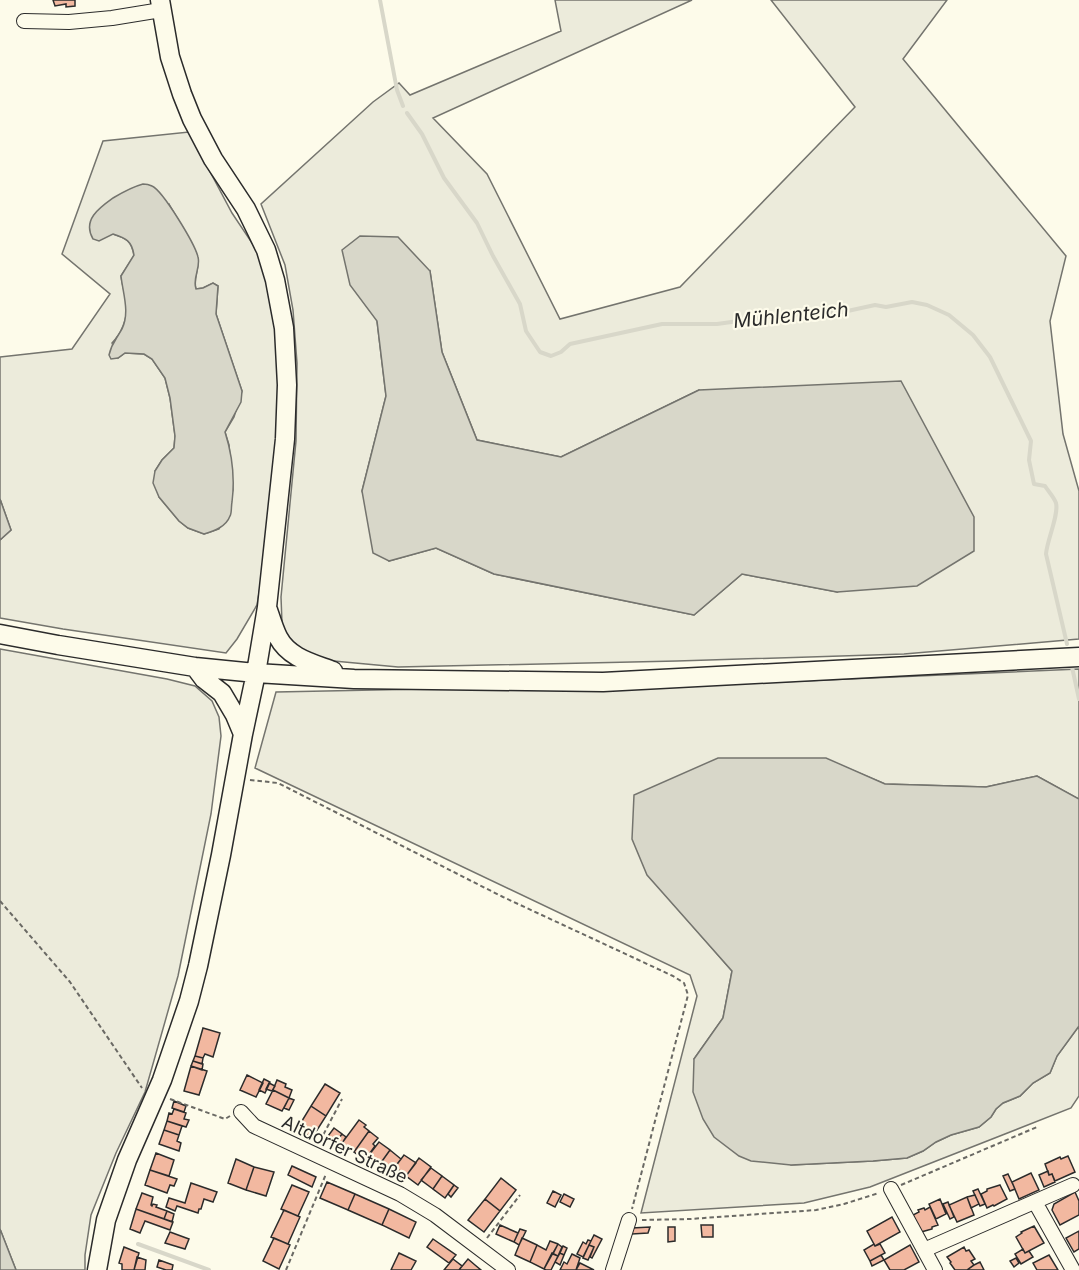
<svg xmlns="http://www.w3.org/2000/svg" width="1079" height="1270" font-family="Inter,sans-serif">
	<style>
		.green { fill: #ecebdb; stroke: #74746e; stroke-width: 1.5; fill-rule: evenodd }
		.water { fill: #d8d7c9; stroke: #74746e; stroke-width: 1.5 }
		.lines { fill: none; stroke-linecap: round; stroke-linejoin: round }
		.stream { stroke: #d8d7c9; stroke-width: 4 }
		.building { fill: #f2b8a0; stroke: #2b2b2b; stroke-width: 1.5 }
		.minor-casing { stroke: #2b2b2b; stroke-width: 16 }
		.major-casing { stroke: #2b2b2b; stroke-width: 21 }
		.path { stroke: #6a6964; stroke-width: 2; stroke-dasharray: 4.5 3; stroke-linecap: butt }
		.minor { stroke: #fdfbea; stroke-width: 14 }
		.major { stroke: #fdfbea; stroke-width: 18 }
		.labels { text-anchor: middle; dominant-baseline: central; stroke-width: 4.5; stroke-linejoin: round; paint-order: stroke }
		.street-label { font-size: 18px; fill: #2b2b2b; stroke: #fdfbea }
		.water-label { font-size: 20px; font-style: italic; fill: #2b2b2b; stroke: #fdfbea }
	</style>
	<rect width="100%" height="100%" fill="#fdfbea"/>
	<path class="green" d="M555,0H692L433,118L487,174L560,319L680,287L855,107L771,0H947L903,59L1066,256L1050,321L1063,434L1079,491V639L904,654L677,661L398,667L323,660L309,656L287,637L282,623L281,597L296,441L297,363L293,310L285,265L261,204L373,102L399,83L410,95L561,31ZM430,271L442,352L477,440L561,457L699,390L837,592L742,574L694,615L494,574L436,548L389,561L362,491L386,396L377,321Z
		M189,132L232,213L262,258L282,358L281,414L269,532L257,605L237,639L226,653L63,629L0,618V540L11,530L0,499V357L72,349L110,294L62,254L103,141ZM169,204C175,215 198,251 198,260C199,271 193,279 196,289L203,288L213,283L218,286L216,314L242,391L234,417L225,432L229,445L233,490L219,529L204,534L188,528L179,521L159,497L155,471L162,460L174,448L175,436L170,398L165,378L152,359L144,354L125,353L118,358L112,343C121,334 127,320 127,306C126,296 122,286 121,276L134,256C132,241 126,238 113,234Z
		M0,649L167,679L195,686L212,701L219,717L221,736L211,814L178,976L145,1092L116,1153L91,1215L85,1255V1270H16L0,1229Z
		M1079,669V799L1037,776L986,787L885,784L826,759L648,875L732,971L723,1018L694,1059L791,1165L873,1161L907,1158L923,1151L936,1142L951,1135L979,1127L991,1117L996,1109L1003,1103L1020,1096L1033,1083L1050,1073L1057,1056L1079,1026V1096L1071,1108L870,1187L804,1203L641,1213L697,996L690,975L255,768L276,692L778,682Z"/>
	<path class="water" d="M143,184C146,184 150,185 152,186C163,191 195,244 198,257C201,268 192,278 196,289L203,288L213,283L218,286L216,314L242,391L241,402L225,432C232,454 235,479 232,502C231,506 232,513 230,516C226,527 214,531 204,534L188,528L179,521L159,497L153,483L155,471L162,460L174,448L175,436L170,398L165,378L152,359L144,354L125,353L118,358L111,359L109,355C112,342 116,340 122,329C130,312 123,294 121,276L134,255C132,241 126,238 113,234L99,241L93,239C82,220 99,208 113,198C123,192 132,187 143,184Z
		M360,236L398,237L430,271L442,352L477,440L561,457L699,390L901,381L974,517V551L917,586L837,592L742,574L694,615L494,574L436,548L389,561L373,553L362,491L386,396L377,321L350,285L342,250Z
		M0,499L11,530L0,540Z
		M718,758H826L885,784L986,787L1037,776L1079,799V1026L1057,1056L1050,1073L1033,1083L1020,1096L1003,1103L996,1109L991,1117L979,1127L951,1135L936,1142L923,1151L907,1158L873,1161L791,1165L751,1161L739,1156L714,1137L703,1119L693,1092L694,1059L723,1018L732,971L647,875L632,839L634,795Z
		M0,1229L16,1270H0Z"/>
	<g class="lines">
		<path class="stream" d="M380,0L397,90L403,106
			M407,113L422,134L444,178L477,223L493,256L520,304L526,331L540,352L551,356L561,352L570,344L662,324H717L774,316L843,312L875,305L886,307L912,302L927,305L949,315L973,335L990,357L1031,441L1029,460L1034,484L1045,486C1048,491 1054,497 1056,503C1059,515 1047,540 1046,554L1067,644
			M1072,667L1079,699
			M138,1244L209,1270"/>
	</g>
	<path class="building" d="M53,0H75V6L66,7V4L55,6Z
		M203,1028L220,1033L213,1057L205,1054L203,1058L195,1056Z
		M195,1056L203,1058L202,1064L193,1061Z
		M193,1061L203,1064L202,1070L191,1066Z
		M191,1066L207,1071L199,1095L184,1091Z
		M247,1075L263,1083L256,1097L240,1090Z
		M264,1079L270,1082L265,1093L259,1090Z
		M277,1080L286,1084L285,1087L292,1090L289,1098L273,1090Z
		M269,1083L275,1086L272,1091L266,1089Z
		M325,1084L340,1093L326,1116L311,1106Z
		M273,1090L289,1098L282,1111L266,1104Z
		M289,1098L294,1100L289,1110L284,1108Z
		M174,1101L186,1106L184,1112L172,1108Z
		M311,1106L326,1116L312,1138L297,1129Z
		M174,1109L186,1113L184,1119L189,1120L186,1127L167,1121L169,1113L172,1114Z
		M359,1120L366,1125L364,1127L369,1131L354,1152L342,1143Z
		M167,1121L182,1126L179,1135L164,1130Z
		M334,1128L342,1134L336,1142L328,1136Z
		M164,1130L179,1135L177,1141L181,1143L179,1151L159,1144Z
		M369,1131L378,1138L373,1144L375,1146L365,1160L354,1152Z
		M342,1134L346,1137L341,1145L336,1142Z
		M379,1142L390,1150L380,1164L369,1155Z
		M390,1150L401,1159L391,1172L380,1164Z
		M156,1153L174,1160L169,1176L150,1170Z
		M404,1155L416,1163L406,1176L395,1167Z
		M1068,1156L1075,1172L1055,1181L1052,1174L1049,1175L1045,1164L1060,1157L1061,1159Z
		M419,1158L431,1167L418,1185L406,1176Z
		M236,1159L254,1167L246,1190L228,1183Z
		M292,1166L316,1177L312,1187L288,1175Z
		M254,1167L274,1172L266,1196L246,1190Z
		M431,1168L442,1176L433,1189L421,1180Z
		M150,1170L177,1179L174,1186L170,1185L167,1193L145,1185Z
		M1048,1171L1049,1175L1052,1174L1055,1182L1044,1187L1039,1175Z
		M1031,1173L1039,1190L1019,1199L1012,1182Z
		M1008,1174L1015,1189L1010,1191L1003,1176Z
		M442,1176L454,1185L445,1198L433,1189Z
		M501,1178L516,1190L500,1211L485,1199Z
		M327,1182L355,1194L348,1210L320,1198Z
		M191,1183L217,1192L213,1202L204,1199L201,1209H199L198,1213L177,1206L175,1211L166,1207L169,1198L185,1203Z
		M292,1185L309,1192L298,1216L281,1209Z
		M454,1185L458,1188L451,1197L448,1194Z
		M1000,1185L1007,1199L994,1206L993,1205L987,1208L981,1194L987,1191V1189Z
		M978,1189L985,1204L980,1206L973,1191Z
		M553,1191L561,1195L555,1207L547,1203Z
		M1075,1192L1079,1201V1215L1060,1225L1052,1210L1054,1204Z
		M142,1193L153,1197L151,1205L152,1206L153,1204L157,1205L156,1207L167,1211L164,1219L136,1209Z
		M355,1194L389,1209L382,1225L348,1210Z
		M564,1194L574,1199L570,1207L560,1202Z
		M975,1195L979,1204L971,1208L967,1197Z
		M967,1197L974,1215L957,1222L949,1205Z
		M485,1199L500,1211L484,1232L468,1220Z
		M940,1199L946,1214L936,1219L929,1204Z
		M948,1202L954,1217L950,1219L943,1204Z
		M930,1207L938,1225L932,1227V1229L921,1232L913,1215L919,1212L918,1210L924,1208L925,1210Z
		M136,1209L173,1222L170,1230L145,1221L140,1233L130,1229Z
		M389,1209L416,1222L409,1238L382,1225Z
		M284,1210L300,1217L288,1244L271,1237Z
		M167,1211L174,1214L172,1222L164,1219Z
		M892,1217L900,1232L875,1246L867,1231Z
		M500,1225L518,1233L514,1242L496,1234Z
		M701,1225H713V1237H702Z
		M1034,1226L1044,1243L1025,1253L1016,1237L1022,1233L1021,1232Z
		M650,1227L648,1233L632,1234V1228Z
		M668,1227H675V1241L668,1242Z
		M520,1229L526,1231L519,1245L514,1242Z
		M1079,1231V1249L1074,1252L1066,1238Z
		M170,1232L189,1239L185,1249L165,1243Z
		M594,1235L602,1239L592,1258L590,1257L594,1247L589,1245Z
		M274,1238L290,1245L279,1269L263,1261Z
		M522,1238L537,1245L530,1262L515,1255Z
		M433,1239L456,1255L449,1263L427,1247Z
		M588,1240L591,1241L583,1257L577,1254L583,1242L586,1244Z
		M550,1241L558,1244L544,1269L530,1262L537,1245L546,1250Z
		M558,1244L562,1247L558,1256L553,1254Z
		M874,1244L875,1246L880,1244L885,1253L870,1261L864,1250Z
		M589,1245L594,1247L588,1260L583,1258Z
		M910,1245L919,1262L904,1270H890L884,1260Z
		M563,1246L567,1248L564,1255L560,1253Z
		M124,1247L139,1253L134,1270H122V1264L119,1263Z
		M964,1247L966,1251L969,1250L975,1259L971,1261L974,1265L967,1270H955L950,1263L951,1262L947,1257Z
		M1023,1249L1025,1253L1029,1251L1033,1257L1021,1264L1015,1254Z
		M399,1253L416,1261L411,1270H391Z
		M552,1253L558,1256L551,1270H546L544,1269Z
		M560,1253L564,1255L560,1265L555,1262Z
		M572,1254L580,1258L576,1270H560L564,1262L567,1264Z
		M881,1255L884,1260L872,1266L870,1261Z
		M1049,1255L1058,1270H1037L1033,1263Z
		M137,1257L146,1260L145,1270H134Z
		M1016,1258L1019,1263L1014,1267L1010,1261Z
		M453,1259L462,1266L459,1270H444Z
		M468,1259L475,1265L481,1270H459Z
		M159,1260L173,1265L172,1270H166L157,1267Z
		M980,1262L984,1270H967L974,1265Z
		M580,1263L594,1270H576Z"/>
	<g class="lines">
		<g class="minor-casing">
			<path id="minor" d="M24,21L69,22L112,18L161,10
				M241,1112L254,1126L400,1194L435,1215L508,1270
				M891,1189L935,1270
				M1035,1202L1073,1270
				M924,1250L1073,1185
				M613,1270L629,1220"/>
		</g>
		<g class="major-casing">
			<path id="major" d="M268,610C271,619 274,629 278,637C289,658 312,663 333,671
				M0,634L58,645L195,667L256,673L354,679L603,682L1079,657
				M195,667L204,679L222,693L235,715L243,734
				M97,1270L106,1220L127,1160L162,1080L189,1001L198,966L221,855L243,734L256,673L267,607L285,439L287,385L284,328L275,280L266,250L246,209L213,159L192,119L182,94L170,57L160,0"/>
		</g>
		<path class="path" d="M250,780L278,783L503,897L673,976L684,983L688,995L632,1209
			M0,901L70,982L142,1088
			M170,1099L225,1119L230,1116
			M320,1141L342,1099
			M901,1185L1037,1127
			M642,1220L690,1219L816,1210L844,1204L879,1193
			M487,1238L520,1195
			M286,1270L326,1174"/>
		<use href="#minor" class="minor"/>
		<use href="#major" class="major"/>
	</g>
	<g class="labels">
		<g class="street-label">
			<text transform="translate(345 1149) rotate(25)">Altdorfer Straße</text>
		</g>
		<g class="water-label">
			<text transform="translate(791 315) rotate(-6)">Mühlenteich</text>
		</g>
	</g>
</svg>
